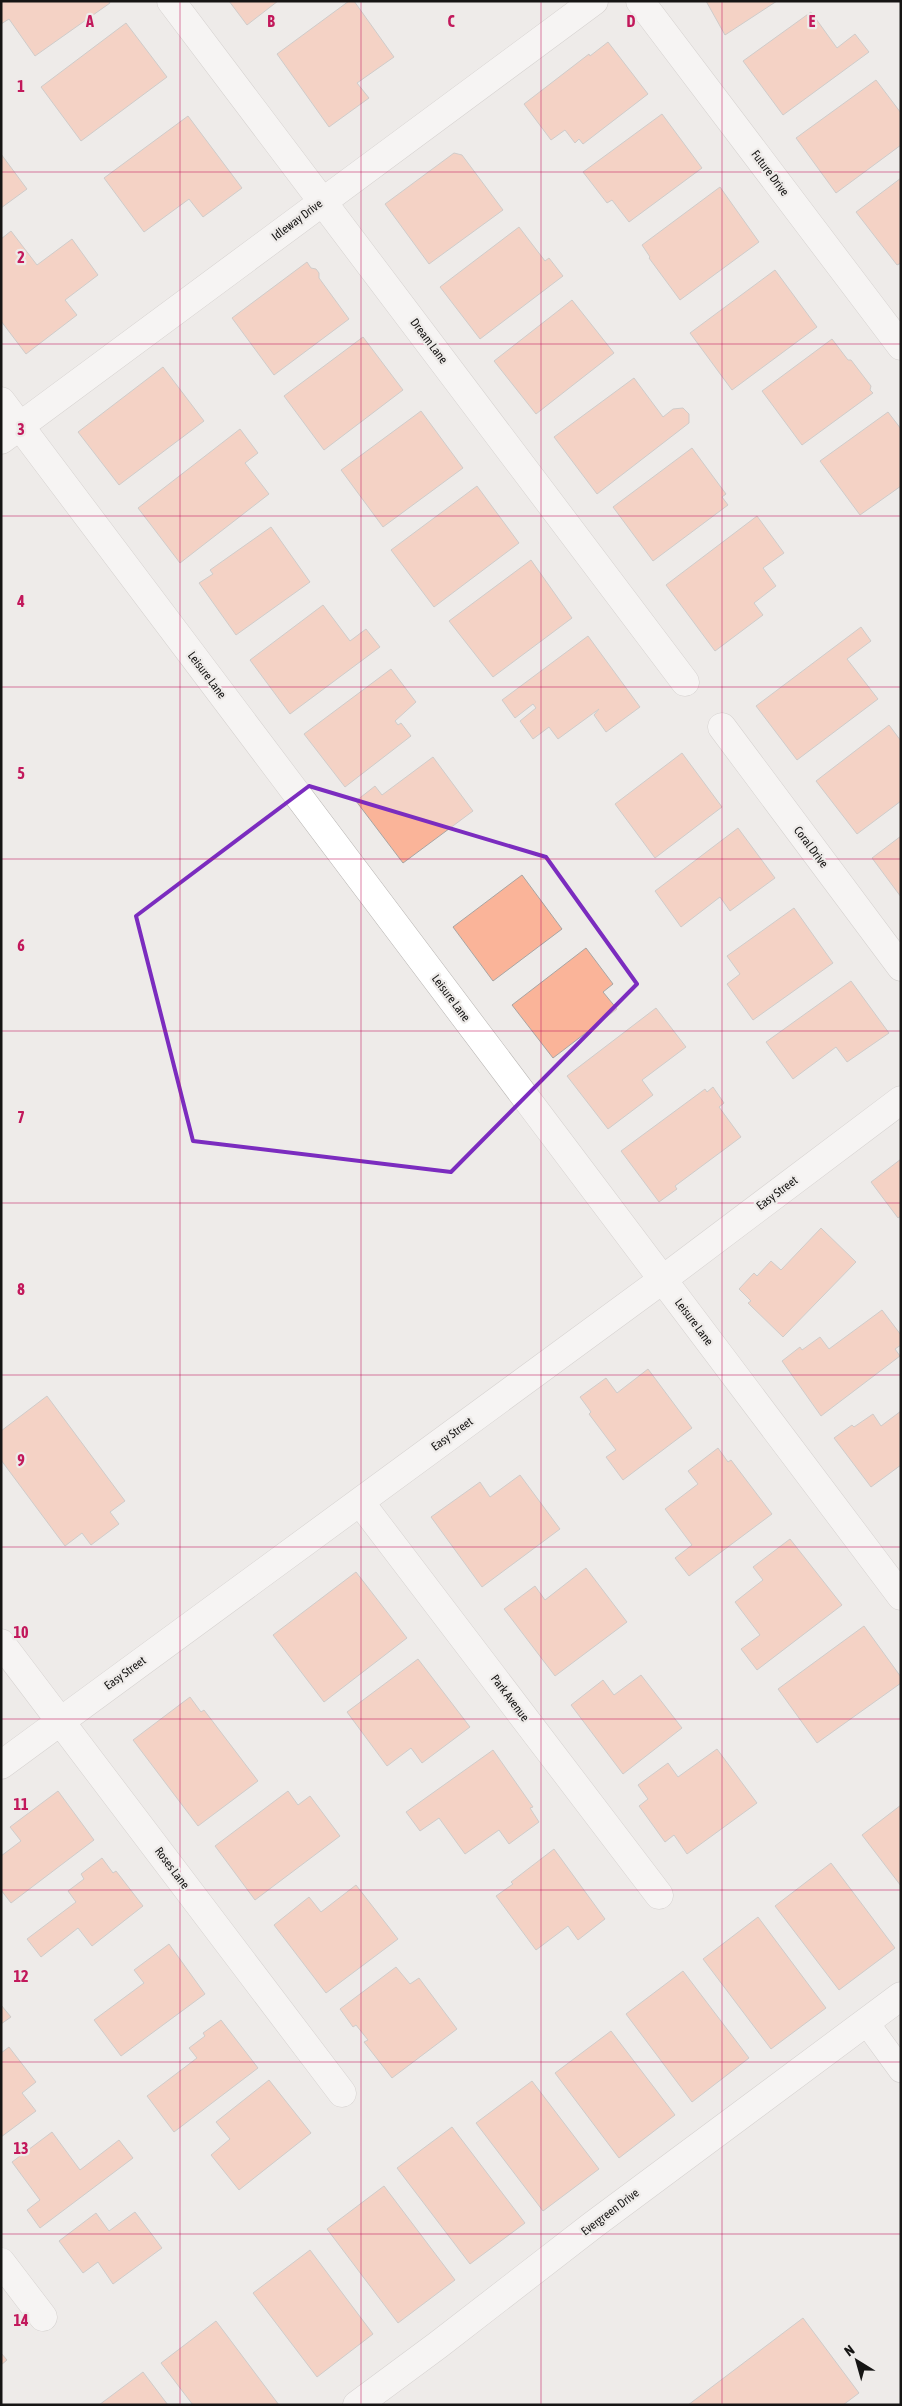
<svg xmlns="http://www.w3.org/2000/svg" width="902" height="2406" font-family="'Asap Condensed',sans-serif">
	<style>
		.building { fill: #fab499; stroke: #a8a5a3 }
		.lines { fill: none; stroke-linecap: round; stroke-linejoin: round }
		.service-casing { stroke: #b8b5b3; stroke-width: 26 }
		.minor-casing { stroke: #b8b5b3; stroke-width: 29 }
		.service { stroke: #fff; stroke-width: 25 }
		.minor { stroke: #fff; stroke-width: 28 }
		.marked { fill: none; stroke: #7b2cbf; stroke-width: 4; stroke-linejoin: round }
		.grid { fill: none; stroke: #c2185b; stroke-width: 1; stroke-opacity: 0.55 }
		.labels { text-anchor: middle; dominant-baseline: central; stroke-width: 4.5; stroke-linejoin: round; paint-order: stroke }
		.street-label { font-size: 12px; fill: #161514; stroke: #eeebe9 }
		.grid-label { font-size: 16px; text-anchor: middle; font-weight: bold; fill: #c2185b; stroke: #eeebe9; stroke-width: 4.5; stroke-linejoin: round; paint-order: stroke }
	</style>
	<rect width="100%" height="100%" fill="#eeebe9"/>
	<path class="building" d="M1,1H109L110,3L35,56L9,19L1,24Z
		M229,1H278L247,25Z
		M349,1H354L394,57L357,83L369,98L329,127L277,54Z
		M706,1H777L725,35Z
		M811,12L837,48L855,34L869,52L783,115L743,61Z
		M126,23L167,77L81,141L41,87Z
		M608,42L648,94L583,144L579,139L575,143L565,130L551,140L524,104L589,54L590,56Z
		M876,80L901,113V145L836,193L796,138Z
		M662,114L702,168L629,222L612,200L607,203L583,172Z
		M188,116L242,188L203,217L189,199L144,232L104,178Z
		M454,153L462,155L503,210L429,264L385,204Z
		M1,154L27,189L1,208Z
		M901,178V263L897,265L856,212Z
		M720,187L759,242L680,300L649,258L650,257L642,245Z
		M519,227L545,261L549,258L563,276L480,339L440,287Z
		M11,231L37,265L72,239L98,275L65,300L77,315L26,354L1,321V239Z
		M307,262L311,268L316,269L319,273V278L349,319L274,375L232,318Z
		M775,270L817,327L732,390L690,333Z
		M572,300L614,353L536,414L494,361Z
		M363,337L403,390L324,450L284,396Z
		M832,339L848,360H851L871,386L870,390L873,393L802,445L762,391Z
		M163,367L204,421L119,485L78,432Z
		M634,378L663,417L673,409L683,408L689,414V423L597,494L554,437Z
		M421,411L463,468L383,527L341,470Z
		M888,412L901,429V486L860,515L820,461Z
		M240,429L258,453L245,463L269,494L180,563L138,508Z
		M692,448L726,494L722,497L728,505L653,561L613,507Z
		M477,486L519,543L434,607L391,550Z
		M757,516L784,553L763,568L776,586L754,603L763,615L715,651L666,585Z
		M271,527L310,582L236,635L199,583L213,574L210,570Z
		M531,560L572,618L493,677L449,621Z
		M323,605L350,641L366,629L380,647L290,714L250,660Z
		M861,627L871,641L847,659L878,699L797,760L756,706Z
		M588,636L640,707L606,732L594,715L599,709L558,739L549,727L533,739L520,721L536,708L533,704L515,718L502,700Z
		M391,669L416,702L395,721L398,725L401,723L411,736L345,787L304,734Z
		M889,725L901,741V801L857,834L816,781Z
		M682,753L722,807L655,858L615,804Z
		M433,757L473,811L403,863L356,801L375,786L382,795Z
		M738,828L775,878L730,911L720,897L681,927L655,891Z
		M901,836V897L872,858Z
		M522,875L562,929L493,981L453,927Z
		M794,908L833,963L753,1020L727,984L740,974L727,956Z
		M586,948L613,984L603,992L617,1009L553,1058L512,1005Z
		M851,981L889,1033L847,1062L836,1047L793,1079L766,1042Z
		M656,1008L686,1047L642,1080L653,1095L608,1129L567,1076Z
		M713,1087L724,1103L719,1107L741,1137L675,1186L677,1189L659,1202L621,1151L705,1089L707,1092Z
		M901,1159V1216L898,1218L871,1182Z
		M821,1228L856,1262L783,1337L748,1303L751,1301L739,1289L754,1273L757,1276L771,1261L781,1270Z
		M882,1310L901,1335V1345L895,1349L900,1356L821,1416L782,1361L800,1347L802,1350L820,1337L829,1349Z
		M648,1369L692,1428L623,1480L606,1457L616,1450L589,1414L591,1412L580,1397L606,1378L617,1393Z
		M47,1396L125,1501L110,1512L119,1524L91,1545L82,1533L65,1546L1,1460V1431Z
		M901,1411V1465L871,1487L834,1438L852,1425L854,1427L873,1414L881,1426Z
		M718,1448L728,1462L731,1460L772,1514L689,1576L675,1558L692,1545L665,1509L698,1484L688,1471Z
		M520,1475L560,1529L482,1587L431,1517L480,1482L490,1497Z
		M790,1539L842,1605L757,1670L741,1649L760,1635L735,1602L763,1580L753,1567Z
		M586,1568L627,1622L555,1676L504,1609L535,1586L545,1600Z
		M356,1572L407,1638L324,1702L273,1635Z
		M864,1626L901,1677V1683L817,1743L778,1689Z
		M418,1659L470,1727L422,1763L411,1748L387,1766L347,1712Z
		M641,1675L682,1728L623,1774L571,1705L603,1680L614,1695Z
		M190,1697L201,1712L204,1710L258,1781L198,1826L133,1740Z
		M717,1749L757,1803L687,1854L674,1835L665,1842L639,1806L648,1799L638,1785L668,1763L678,1777Z
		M493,1750L533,1807L530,1808L539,1822L509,1844L499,1830L465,1854L439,1818L420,1831L406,1812Z
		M58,1791L94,1840L11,1903L1,1890V1856L21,1841L10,1827Z
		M288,1791L298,1805L310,1796L340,1836L255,1900L215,1846Z
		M901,1805V1886L862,1835Z
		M554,1849L605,1919L578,1940L568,1926L536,1950L496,1896L513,1884L511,1882Z
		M102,1858L113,1873L116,1871L143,1906L92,1946L78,1928L41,1957L27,1939L76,1902L68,1891L84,1879L81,1874Z
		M831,1863L895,1948L839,1990L775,1906Z
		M356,1885L398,1939L326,1993L274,1925L309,1897L321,1912Z
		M758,1917L826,2008L771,2049L703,1959Z
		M169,1944L205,1994L121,2056L94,2020L144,1983L134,1970Z
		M396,1967L410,1984L419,1978L457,2029L392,2078L364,2042L368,2040L356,2025L353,2027L340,2009Z
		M683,1971L749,2058L692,2102L626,2014Z
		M1,2005L11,2017L1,2024Z
		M221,2020L258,2068L174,2132L147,2096L197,2058L189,2048L205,2036L203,2033Z
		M611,2031L675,2115L619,2158L555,2073Z
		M9,2047L36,2082L22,2093L36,2111L1,2137V2053Z
		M269,2080L311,2133L239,2190L211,2155L230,2139L216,2122Z
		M532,2081L599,2169L543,2211L476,2123Z
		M452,2127L525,2223L470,2264L397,2168Z
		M52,2132L80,2170L119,2140L133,2158L40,2228L27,2210L40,2200L12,2162Z
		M384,2186L455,2280L398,2323L327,2229Z
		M135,2212L162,2248L113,2284L98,2262L83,2273L59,2241L96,2213L109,2231Z
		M310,2250L373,2334L317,2377L253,2293Z
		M803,2318L859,2393L843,2405H688Z
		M216,2321L279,2405H193L161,2363Z
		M1,2353L7,2360L1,2365Z
		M143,2372L168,2405H99Z"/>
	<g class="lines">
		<g class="service-casing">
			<path id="service" d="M866,2022L901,2070"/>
		</g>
		<g class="minor-casing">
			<path id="minor" d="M171,1L685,682
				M640,1L901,346
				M1,401L901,1596
				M1,440L594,1
				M722,727L901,967
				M360,1502L659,1895
				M1,1643L342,2093
				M1,1765L662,1280L901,1100
				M1,2262L43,2317
				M357,2405L438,2345L593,2225L901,1996"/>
		</g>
		<use href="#service" class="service"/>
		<use href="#minor" class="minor"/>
	</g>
	<path d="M0 0H902V2406H0ZM309,786L546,857L637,984L451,1172L193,1141L136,916Z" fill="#eeebe9" fill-opacity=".55" fill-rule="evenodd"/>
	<path class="marked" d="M309,786L546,857L637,984L451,1172L193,1141L136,916Z"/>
	<path class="grid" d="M180,1V2405M361,1V2405M541,1V2405M722,1V2405M1,172H901M1,344H901M1,516H901M1,687H901M1,859H901M1,1031H901M1,1203H901M1,1375H901M1,1547H901M1,1719H901M1,1890H901M1,2062H901M1,2234H901"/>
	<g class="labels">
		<g class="street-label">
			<text transform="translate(770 173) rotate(53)">Future Drive</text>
			<text transform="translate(297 220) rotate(-37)">Idleway Drive</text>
			<text transform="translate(429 341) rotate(53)">Dream Lane</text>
			<text transform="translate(207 675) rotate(53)">Leisure Lane</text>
			<text transform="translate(811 847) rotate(53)">Coral Drive</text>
			<text transform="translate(451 998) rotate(53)">Leisure Lane</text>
			<text transform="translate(777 1193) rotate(-37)">Easy Street</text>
			<text transform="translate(694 1322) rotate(53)">Leisure Lane</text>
			<text transform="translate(452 1434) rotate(-36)">Easy Street</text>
			<text transform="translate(125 1673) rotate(-36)">Easy Street</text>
			<text transform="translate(510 1698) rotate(53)">Park Avenue</text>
			<text transform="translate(172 1868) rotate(53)">Roses Lane</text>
			<text transform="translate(610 2212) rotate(-37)">Evergreen Drive</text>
		</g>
	</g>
	<g class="grid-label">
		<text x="90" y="27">A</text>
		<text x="271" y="27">B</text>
		<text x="451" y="27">C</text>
		<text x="631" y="27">D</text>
		<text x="812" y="27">E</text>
		<text x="21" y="92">1</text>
		<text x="21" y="263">2</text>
		<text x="21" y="435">3</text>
		<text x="21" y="607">4</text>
		<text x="21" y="779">5</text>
		<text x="21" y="951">6</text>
		<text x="21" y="1123">7</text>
		<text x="21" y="1295">8</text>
		<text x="21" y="1466">9</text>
		<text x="21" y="1638">10</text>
		<text x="21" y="1810">11</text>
		<text x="21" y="1982">12</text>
		<text x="21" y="2154">13</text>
		<text x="21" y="2326">14</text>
	</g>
	<rect width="902" height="2406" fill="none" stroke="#161514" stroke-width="5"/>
	<g transform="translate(857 2361) rotate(323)" stroke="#eeebe9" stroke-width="4" paint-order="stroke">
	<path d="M0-4L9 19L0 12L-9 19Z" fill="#161514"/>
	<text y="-8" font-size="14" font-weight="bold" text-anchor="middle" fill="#161514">N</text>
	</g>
</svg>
